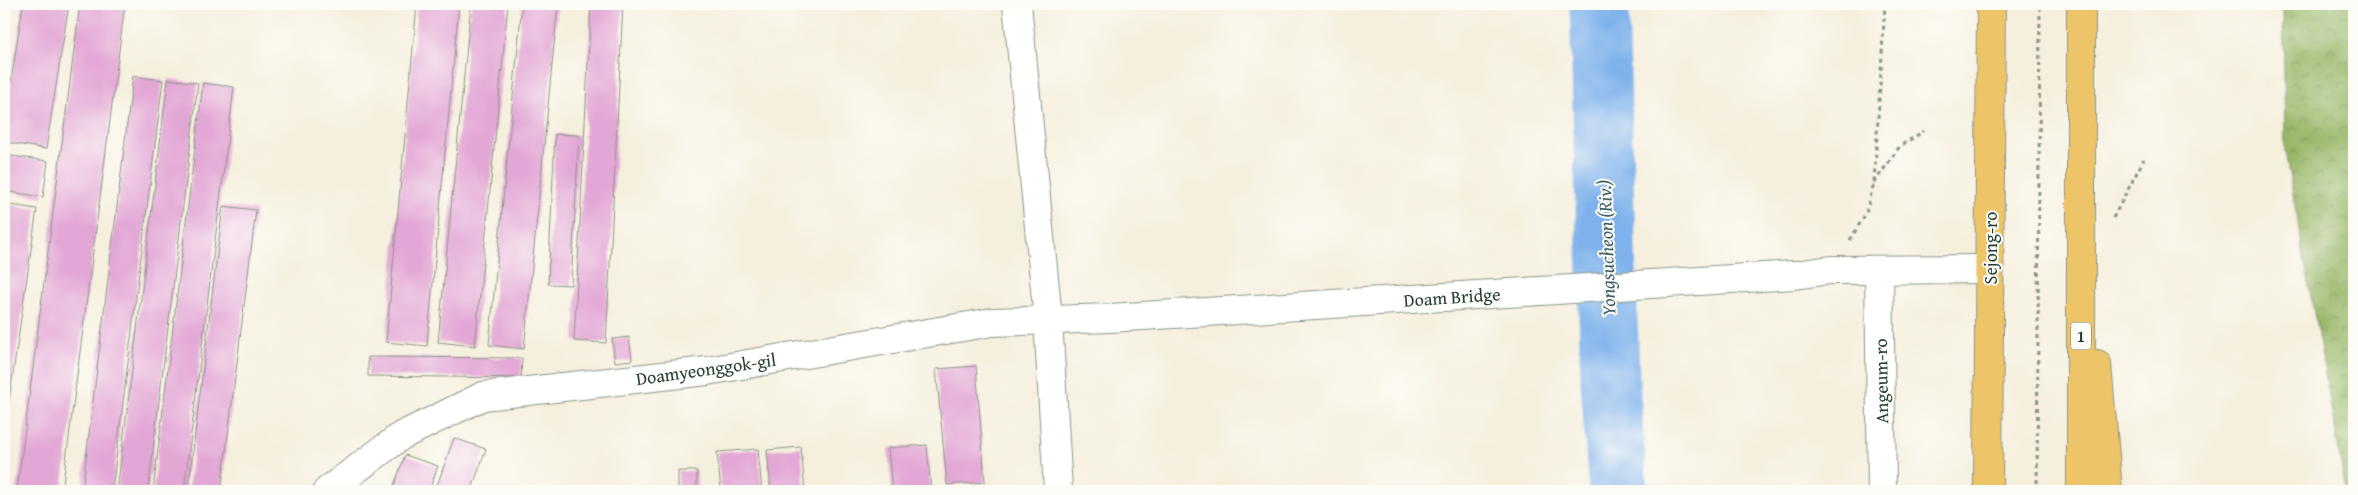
<svg xmlns="http://www.w3.org/2000/svg" width="2358" height="495" font-family="'Gentium Book Plus',serif">
	<style>
		.forest { fill: url(#forest-crowns); stroke: #5c7a4e }
		.lines { fill: none; stroke-linecap: round; stroke-linejoin: round }
		.river { stroke: #7fb2ec; stroke-width: 59 }
		.building { fill: #e3a7d6 }
		.minor-casing { stroke: #8a9688; stroke-width: 30 }
		.highway-casing { stroke: #8a9688; stroke-width: 30 }
		.path { stroke: #8a9688; stroke-width: 3; stroke-dasharray: 4 4; stroke-linecap: butt }
		.minor { stroke: #fff; stroke-width: 28 }
		.highway { stroke: #eec469; stroke-width: 28 }
		.labels { text-anchor: middle; dominant-baseline: central; stroke-width: 4; stroke-linejoin: round; paint-order: stroke }
		.shield { fill: #fdfcf7; stroke: #62766e; stroke-width: 1 }
		.shield-label { font-size: 16px; font-weight: bold; fill: #1f3d34 }
		.street-label { font-size: 18px; fill: #1f3d34; stroke: #fdfcf7 }
		.water-label { font-size: 19px; font-style: italic; fill: #3c606b; stroke: #fdfcf7 }
	</style>
	<defs>
		<pattern id="forest-crowns" width="20" height="18" patternUnits="userSpaceOnUse" patternTransform="scale(1.25)"><rect width="20" height="18" fill="#99b769"/><path d="M2 6a3 3 0 1 1 6 0M12 15a3 3 0 1 1 6 0" fill="none" stroke="#7c9657"/></pattern>
	</defs>
	<rect width="100%" height="100%" fill="#fdfcf7"/>
	<filter id="ink" filterUnits="userSpaceOnUse"><feTurbulence type="fractalNoise" baseFrequency=".02" numOctaves="2"/><feDisplacementMap in="SourceGraphic" scale="10" xChannelSelector="R" yChannelSelector="G"/><feConvolveMatrix kernelMatrix="1 2 1 2 8 2 1 2 1" color-interpolation-filters="sRGB"/></filter>
	<filter id="wash" filterUnits="userSpaceOnUse"><feTurbulence type="fractalNoise" baseFrequency=".0096" numOctaves="4" result="noise"/><feDisplacementMap in="SourceGraphic" scale="20" xChannelSelector="R" yChannelSelector="G"/><feGaussianBlur stdDeviation="1.12" result="paint"/><feColorMatrix in="noise" values="0 0 0 0 0 0 0 0 0 0 0 0 0 0 0 0 0 1.4 0 .05"/><feComposite in="paint" operator="in"/></filter>
	<g filter="url(#wash)">
		<rect width="100%" height="100%" fill="#f5efdd"/>
		<path class="forest" d="M2283,4H2354V491H2346L2285,151Z"/>
		<g class="lines">
			<path class="river" d="M1599,4L1610,381L1618,491"/>
		</g>
		<g id="blocks">
			<path class="building" d="M23,4H69L46,149L4,142V127Z
				M80,4H125L62,491H17Z
				M417,4H459L427,346L386,342Z
				M471,4H508L475,346L438,342Z
				M522,4H558L524,349L489,345Z
				M591,4H623L606,343L574,341Z
				M133,76L163,80L112,491H82Z
				M168,79L198,83L148,491H117Z
				M203,83L234,87L184,491H153Z
				M555,134L579,135L571,285L548,284Z
				M4,155L48,161L43,197L4,191Z
				M4,204L37,209L5,428H4Z
				M223,206L256,210L221,491H188Z
				M629,337L632,360L615,362L612,339Z
				M368,357L522,358L521,378L368,376Z
				M976,366L985,482L947,485L936,369Z
				M454,438L486,449L471,491H435Z
				M927,445L931,491H892L888,448Z
				M801,447L805,491H771L767,450Z
				M758,449L762,491H721L717,452Z
				M405,455L438,466L429,491H392Z
				M678,471H697V491H678Z"/>
		</g>
	</g>
	<g filter="url(#ink)">
		<use href="#blocks" fill-opacity="0" stroke="#8a9688" stroke-width="1"/>
		<g class="lines">
			<g class="minor-casing">
				<path id="minor" d="M1017,4L1048,319L1058,491
					M1879,270L1882,491
					M327,491L401,436L483,396L707,371L992,322L1110,318L1794,275L1831,270L1990,269"/>
			</g>
			<g class="highway-casing">
				<path id="highway" d="M2081,4V491
					M2097,364L2108,491
					M1988,491L1991,4"/>
			</g>
			<path class="path" d="M1874,183L1900,146L1924,131
				M2113,218L2144,159
				M1850,240L1866,213L1874,183L1885,4
				M2037,491L2040,4"/>
			<use href="#minor" class="minor"/>
			<use href="#highway" class="highway"/>
		</g>
	</g>
	<g class="labels">
		<rect class="shield" x="2071" y="322.5" width="20" height="27" rx="4"/>
		<g class="shield-label">
			<text x="2081" y="336">1</text>
		</g>
		<g class="street-label">
			<text transform="translate(1990 248) rotate(-90)">Sejong-ro</text>
			<text transform="translate(1452 297) rotate(-4)">Doam Bridge</text>
			<text transform="translate(706 369) rotate(-8)">Doamyeonggok-gil</text>
			<text transform="translate(1881 381) rotate(-91)">Angeum-ro</text>
		</g>
		<g class="water-label">
			<text transform="translate(1606 248) rotate(-92)">Yongsucheon (Riv.)</text>
		</g>
	</g>
	<rect width="2358" height="495" fill="none" stroke="#fdfcf7" stroke-width="20"/>
</svg>
